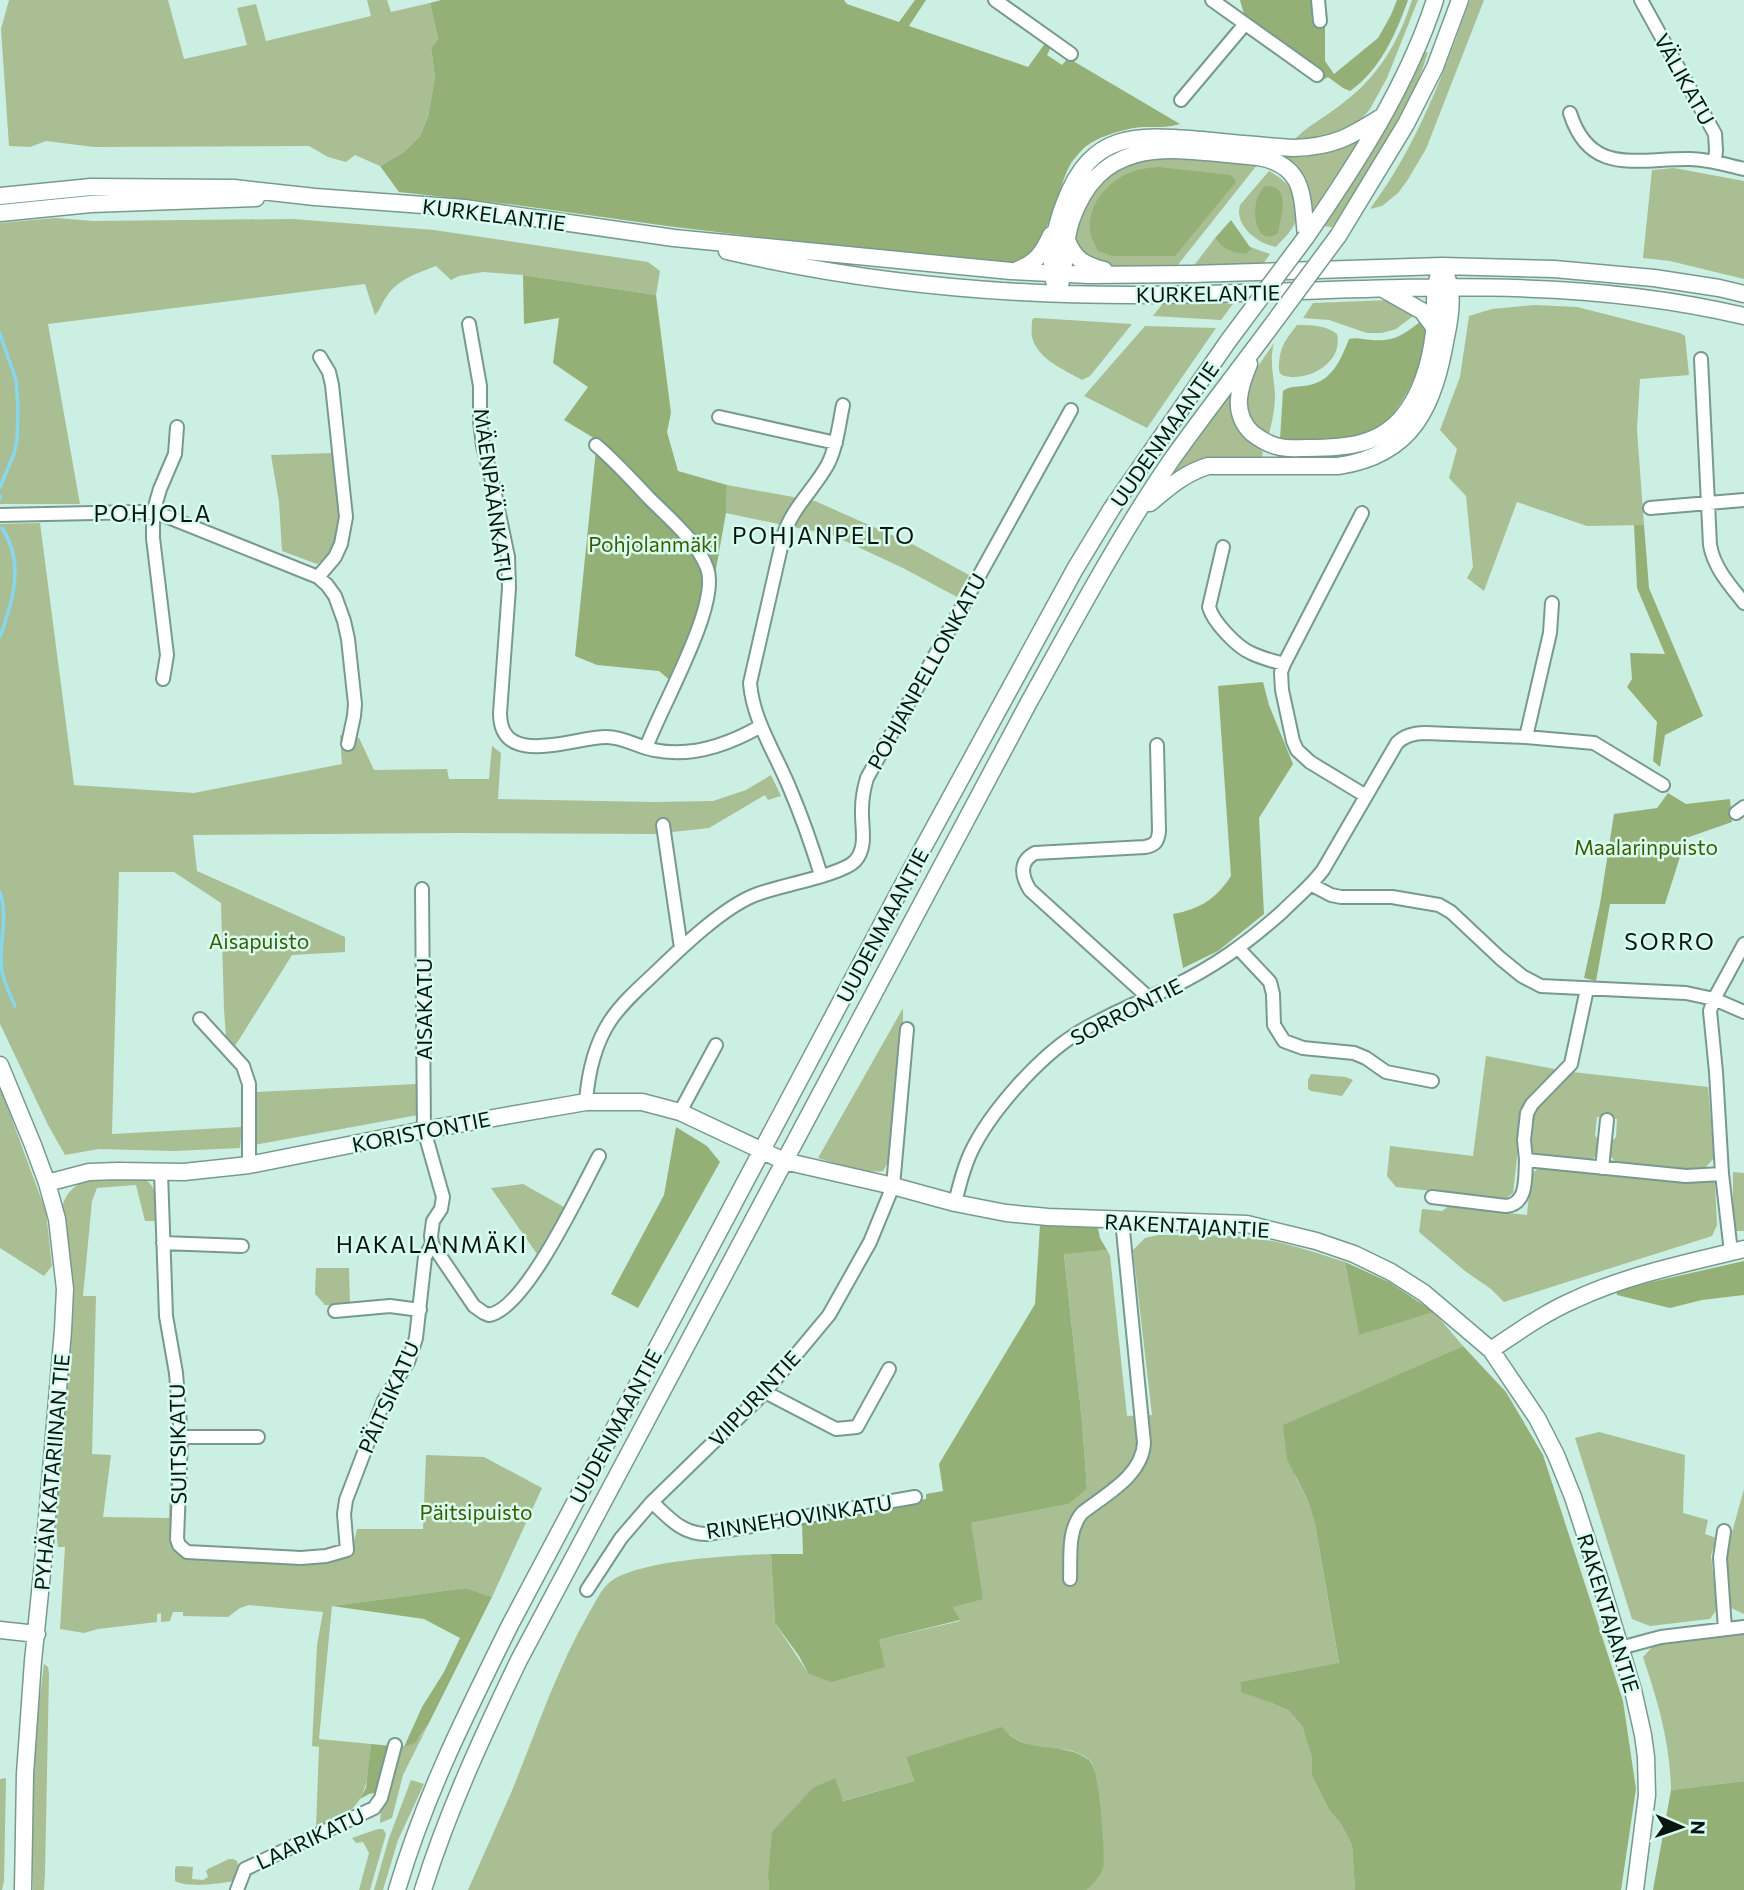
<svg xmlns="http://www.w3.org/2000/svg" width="1744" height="1890" font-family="Commissioner,sans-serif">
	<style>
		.green { fill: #a9be93 }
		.forest { fill: #95b077 }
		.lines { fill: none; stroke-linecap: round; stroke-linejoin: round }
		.stream { stroke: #87d7ed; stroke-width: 3.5 }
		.street-casing { stroke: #789a8e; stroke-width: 16 }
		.secondary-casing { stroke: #789a8e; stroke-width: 19 }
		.street { stroke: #fff; stroke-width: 12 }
		.secondary { stroke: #fff; stroke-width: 16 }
		.secondary-bridge-casing { stroke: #789a8e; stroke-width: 19; stroke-linecap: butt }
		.secondary-bridge { stroke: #fff; stroke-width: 16 }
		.labels { text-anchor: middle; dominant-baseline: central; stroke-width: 5; stroke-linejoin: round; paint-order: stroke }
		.street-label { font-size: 21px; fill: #081511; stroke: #d8fcef }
		.park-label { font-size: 21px; fill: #3c5b00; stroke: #d8fcef }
		.neighbourhood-label { font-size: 23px; letter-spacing: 2px; fill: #081511; stroke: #d8fcef }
	</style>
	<rect width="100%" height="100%" fill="#cbefe2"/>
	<path class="green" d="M9,0H168L184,59L247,45L237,8L256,4L266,41L371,16L367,0H387L391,12L430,3L438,39L431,48L435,77L428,117L420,136L404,152L380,166L355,155L346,162L328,157L309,146L94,147L46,141L30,147L9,146L1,29Z
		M1412,0H1418L1387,78L1370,109L1359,122L1334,138L1291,143C1306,126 1326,117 1343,103C1379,76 1399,41 1412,0Z
		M1470,0H1484L1426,149L1407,181L1398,193L1382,206L1370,209C1417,146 1444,73 1470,0Z
		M1425,52H1428C1409,116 1369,173 1332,227L1322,226Z
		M1363,134L1308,218L1278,160L1282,153Z
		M1153,156L1197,158L1257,165L1177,266C1157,266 1113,270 1096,263C1086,258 1078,251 1075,240C1070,220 1098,183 1113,171C1122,163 1141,160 1153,156Z
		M1674,168L1744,181V279L1670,261L1643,258L1652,170Z
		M1269,171C1285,180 1295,189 1297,209C1297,214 1297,220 1294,225C1290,233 1282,240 1276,247C1258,244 1234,226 1240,205Z
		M56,218L93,221L293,219L434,230L648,262L660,271L656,295L523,275L483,272L459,276L451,280L436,266C418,273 398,279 387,296C382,302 381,309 375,315L365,284L48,324L80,504H0V223Z
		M1215,238C1222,249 1233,252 1246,254L1253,248L1270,254L1263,264L1192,268Z
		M1391,300L1417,313L1396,329L1382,333H1367L1329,320L1303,318L1313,303Z
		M1164,302H1216L1233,304L1221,320L1153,316Z
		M1535,305L1577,307L1680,333L1685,336L1689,375L1640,379L1637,430L1644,525L1587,526L1517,502L1484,591L1467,578L1473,567L1466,496L1449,478L1457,449L1440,430L1460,377L1469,316L1492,309Z
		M1034,318H1037L1132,324L1090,376L1082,380C1065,370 1037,359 1032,337C1031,332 1032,325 1032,320Z
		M1297,325C1312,325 1325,325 1337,334C1343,360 1315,378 1292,377C1290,377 1283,376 1282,375C1278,372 1279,368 1279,364C1280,346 1286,339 1297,325Z
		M1145,326L1216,328L1147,428L1084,396Z
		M1274,343C1269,360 1274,377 1275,394C1275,410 1272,424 1267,440L1253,425L1245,408L1249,379Z
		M1234,389L1251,442L1263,452L1261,461L1182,469L1172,475Z
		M333,453C337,483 352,547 317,564L282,551L279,502L271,455Z
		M727,485L815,501L914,545L969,575L957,597L903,568L832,535L726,513Z
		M40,523L74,785L194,793L342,764L340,735L359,738L374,770L447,769L449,779H489L492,746L501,753L498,799L654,802L713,801L746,790L771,775L781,796L768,800L765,795L709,828L654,834L457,833L193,835L197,871L345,937V952L292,955L235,1046L226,1037L224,1009L221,903L174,872H119L112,1134L242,1127L240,1148L174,1151L99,1149L65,1155L48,1125L0,1024V524Z
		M903,1008V1036L888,1162L883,1171C862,1174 838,1164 818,1158Z
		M1486,1056L1560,1070L1523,1106L1513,1193L1505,1199L1396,1187L1387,1176L1390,1146L1473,1156Z
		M1572,1072L1708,1087L1714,1158L1705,1168L1678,1170L1617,1163L1610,1156L1612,1141L1616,1137L1617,1119L1597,1117L1595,1135L1599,1142L1597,1155L1590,1161L1535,1155L1529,1146L1532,1113Z
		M1311,1074L1346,1077L1353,1080L1342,1096L1311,1091L1308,1089V1080Z
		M416,1084L418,1115L254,1145L257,1092Z
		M0,1087L46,1212L52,1266L44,1276L0,1248Z
		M1540,1167L1681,1183L1715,1182L1717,1225L1712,1236L1504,1302L1491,1289L1465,1271L1419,1232L1422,1209L1442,1211L1449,1206L1527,1215L1531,1174Z
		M1733,1172L1744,1173V1231H1733Z
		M141,1176C159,1187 157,1202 158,1221H145L136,1185L97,1188L92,1201L83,1296H96L92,1454L111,1455L103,1517L169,1518L170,1479L176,1480V1547L351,1554L357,1529H423L426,1455L484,1457L542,1488L492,1597L466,1588L332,1606L319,1739L371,1744C367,1793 366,1808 318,1830L316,1827L319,1747L312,1746L317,1645L323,1612L249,1605L240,1608L228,1617L183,1616V1612H173L170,1621L161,1622V1613L157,1614V1622L98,1629L84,1633L60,1629L65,1547H58L54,1506L71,1292V1269L62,1208C71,1171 111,1178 141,1176Z
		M523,1184L564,1207L537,1254L491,1188Z
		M1158,1235C1194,1235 1231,1234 1267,1240C1294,1245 1319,1254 1345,1262L1359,1334L1434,1312L1463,1346L1284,1425L1296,1478L1308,1501L1315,1524L1339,1664L1240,1682L1241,1691L1272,1703L1289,1711L1302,1726L1312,1758V1776L1329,1810L1341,1824L1352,1845L1355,1890H1087L1099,1876C1099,1853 1102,1779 1092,1763C1087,1756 1076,1752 1068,1750C1060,1748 1050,1750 1041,1748C1030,1746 1016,1740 1007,1733L906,1757L914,1781L842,1801L768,1877L769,1890H468C482,1858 497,1825 511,1793C536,1732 556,1670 589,1613C595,1603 601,1589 610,1582C637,1560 735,1555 771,1554L775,1623L808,1673L879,1640L960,1621L953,1607L971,1523L1069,1504L1087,1489L1082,1421L1064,1253L1107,1250L1110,1256L1127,1416L1152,1415L1133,1250L1145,1238Z
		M316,1268H349L350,1306L325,1305L315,1294Z
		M1599,1432L1685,1455L1683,1513L1708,1520L1705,1534L1716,1538L1711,1556L1717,1609L1710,1619L1650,1626L1632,1619L1575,1438Z
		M1744,1489V1614L1731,1608L1725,1558Z
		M1744,1634V1781L1671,1790C1670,1742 1658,1702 1643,1657L1655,1644Z
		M44,1664L48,1667L49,1673L45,1874L44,1890H33L32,1849L30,1831L32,1760Z
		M429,1723L403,1775L392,1818L380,1823L381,1809L385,1800L397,1746C416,1748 420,1736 429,1723Z
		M6,1778L4,1881L2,1890H0V1779Z
		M411,1780L424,1784L398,1840L383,1890H374L389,1838Z
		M378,1829H383L386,1834L370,1890H359L369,1853L363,1842L356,1843L352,1838Z
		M229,1859H233L237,1861L238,1866L234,1881C219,1884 187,1888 175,1881V1868L177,1866L193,1867L192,1879L203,1880L208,1877L206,1871L208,1869Z"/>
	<path class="forest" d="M441,0H844L847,4L899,22L915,0H926L909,26L1028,67L1046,42L1051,47L1047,55L1062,65L1068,58L1180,124C1168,128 1155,127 1143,127C1126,128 1095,137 1083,149C1079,153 1073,160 1070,165C1057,189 1046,254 1019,262C1000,267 975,262 955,261L667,226L516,205L399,192L380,166L404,152L420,136L428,117L435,77L431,48L438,39L430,3Z
		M1240,0H1311L1313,22L1325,26V61L1334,74L1378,38L1391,15L1397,0H1408C1396,34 1380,70 1350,91L1343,88L1328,77L1319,82L1309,64L1244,14Z
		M1158,167L1230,175L1234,178L1236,182L1175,256H1113L1098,251C1096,247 1093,241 1091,236C1085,212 1101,189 1121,177C1132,170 1145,168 1158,167Z
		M1265,186C1292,185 1281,215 1278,233C1255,250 1247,202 1265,186Z
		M1231,220L1250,247L1253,248L1246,254C1233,253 1222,249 1215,238Z
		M523,275L656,295L671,413L667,432L678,471L727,485L726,513L714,580L711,604L703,633L681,685L656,733L657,743L645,738L672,682L659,671L597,665L575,656L597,440L564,420L588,387L553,363L559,318L524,324Z
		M1421,321C1424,327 1427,334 1427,342C1425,363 1393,427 1372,433C1360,437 1343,442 1329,443C1314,444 1296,440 1280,439L1283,391C1289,386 1296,387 1304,386C1331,383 1340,362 1349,339C1356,337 1363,339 1371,340C1395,342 1403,335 1421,321Z
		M1634,525H1644L1649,588L1703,716L1665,735L1660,767L1653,761L1657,722L1627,687L1632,679L1630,653L1665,654L1637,588Z
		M1263,682L1269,705L1293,764L1259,818L1264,914L1218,951L1183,968L1173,914C1200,909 1216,899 1231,876L1218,686Z
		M1668,793L1686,804L1730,799L1732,822L1686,838L1665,904H1610L1596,981L1584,978L1600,904L1614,814L1657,808Z
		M676,1127L707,1146L720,1162L638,1308L611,1294L664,1195Z
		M1040,1225L1098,1228L1100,1238L1107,1250L1064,1254L1082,1421L1087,1489L1069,1504L971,1523L983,1599L953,1607L960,1620L879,1640L885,1667L831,1682L808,1673L799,1656L775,1623L771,1554H803L802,1522L926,1499V1494L943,1491L939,1464L1035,1304Z
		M1744,1261V1295L1702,1300L1670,1308L1617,1295L1616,1290Z
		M1345,1262L1389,1282L1434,1312L1359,1335Z
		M1463,1346L1506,1392L1543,1455L1623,1701L1636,1789L1621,1890H1355L1352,1845L1341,1824L1329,1810L1312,1776V1758L1302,1726L1289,1711L1272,1703L1241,1692L1240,1682L1339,1663L1315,1524L1308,1501L1287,1459L1283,1425Z
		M466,1588L492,1597L429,1723L415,1743L404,1747L422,1707L444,1672L460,1638L424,1619L332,1606Z
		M1002,1727C1024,1756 1062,1741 1086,1758C1091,1761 1093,1765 1095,1771C1099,1784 1106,1857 1103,1868C1100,1877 1093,1884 1087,1890H769L768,1877L772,1832L813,1788L835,1778L843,1801L914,1781L906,1757Z
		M371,1744L392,1746L380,1792L369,1794L360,1799L366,1788Z
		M1744,1781V1890H1653L1671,1790Z"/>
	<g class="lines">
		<path class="stream" d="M0,334L16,380L18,408L17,440L14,454L0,487
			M0,496V498
			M0,637C13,601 25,563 2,528
			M0,892C8,915 0,940 1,964C2,979 9,992 15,1006"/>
		<g class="street-casing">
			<path id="street" d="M995,0L1071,54
				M1212,0L1317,75
				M1318,0L1320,21
				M1641,0L1715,134L1716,150L1715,162
				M1181,100L1245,24
				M1570,113C1590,177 1638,158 1690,159C1708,159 1726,165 1744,169
				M469,324L480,386V421L483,446L493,485L508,557L509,588L500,713C500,770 576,736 607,737C623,737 638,747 654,750C692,758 728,745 761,726
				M1701,359L1710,545C1714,568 1730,585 1744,603
				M719,417L836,443
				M596,445C615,461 632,480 649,498C669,518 697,541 707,568C721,605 660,708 646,748
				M1650,508L1744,500
				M1362,513L1284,664L1281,672L1282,690L1293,741L1297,750L1310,762L1366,796
				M0,515L140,512L163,515L318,577L327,585L335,596L344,621L348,639L355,704L354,716L348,744
				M1223,547L1209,607C1213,622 1237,647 1251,653C1261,658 1273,661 1284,664
				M318,577L335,557L341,544L346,517L332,385L329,372L320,357
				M163,679L167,655L153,538V513L160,489L175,454L177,427
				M1526,737L1550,633L1552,603
				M1736,813L1744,807
				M663,825L681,948
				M821,875C812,846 802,817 790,789C776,754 753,721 750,683L784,534C793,507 815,488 828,464C837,446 839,424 843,405
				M1312,885L1331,895L1341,897H1392L1439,905L1451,912L1500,958L1522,976L1541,986L1686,993L1714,999L1744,1012
				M422,889L424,1130L443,1197L441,1209L433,1221L431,1236L432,1244L474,1306L484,1313L489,1315C526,1309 581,1189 599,1156
				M1239,949L1270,982L1273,994L1274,1025L1284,1041L1303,1048L1354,1053L1366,1058L1386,1072L1432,1081
				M1149,998L1030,890C1021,876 1019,861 1035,853L1145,847C1155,845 1158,842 1159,831L1157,745
				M200,1019L243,1066L249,1084V1165
				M586,1102C588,1074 595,1044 610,1021C622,1003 639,988 654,974C680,949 722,908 755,895C777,886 842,875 855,861C868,847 861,826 862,809C862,798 864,788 867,778L1071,410
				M680,1112L716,1045
				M1526,1160L1524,1140L1527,1113L1532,1104L1571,1064L1587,989
				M1602,1168L1607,1120
				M161,1173L166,1316L176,1373L181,1437L177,1539L179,1545L187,1552L301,1558L326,1556L347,1550L344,1514L346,1500L384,1400L408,1362L416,1338L425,1257L432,1244
				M1432,1197L1506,1206C1528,1204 1525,1177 1526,1160L1686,1176L1722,1174
				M955,1203C959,1186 963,1169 971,1152C990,1112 1038,1058 1076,1034C1106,1015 1140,1002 1172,987C1214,967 1247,943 1282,912C1296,898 1311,886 1323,870L1397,743C1405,735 1414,733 1425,733L1526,737L1594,743L1663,785
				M163,1243L242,1246
				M1731,1252L1722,1174L1716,1072L1710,1011L1714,999L1744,944
				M335,1311L390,1306L420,1310
				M765,1392L836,1429L857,1427L889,1369
				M181,1437H258
				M652,1502C669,1518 682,1534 707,1534L915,1497
				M1724,1531L1720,1558L1725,1629
				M1070,1579C1071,1557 1067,1531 1082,1513C1106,1494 1142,1476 1144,1443L1122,1220
				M587,1590L621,1538L652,1502L765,1392L829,1315L870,1242L893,1186L907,1029
				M1620,1648L1661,1637L1744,1627
				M237,1890L245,1869L374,1808L381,1798L395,1745"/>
		</g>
		<g class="secondary-casing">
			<path id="secondary" d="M0,196L91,187L234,188L315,197L464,208L674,238L1011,271L1089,275L1191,274L1442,266L1554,269L1654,278L1719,288L1744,294
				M0,213L91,204L256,198
				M1338,236L1406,124L1435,67L1460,0
				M1306,237C1357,163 1407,86 1435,0
				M1067,240C1074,259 1084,265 1104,270
				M727,251C881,287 1042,299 1201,294C1384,290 1564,273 1744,316
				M1017,270C1035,264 1043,253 1051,235
				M1054,281C1048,257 1056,225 1065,202C1092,131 1136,135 1202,140C1232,143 1263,146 1293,148C1333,147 1350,137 1383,116
				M1060,285C1066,264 1064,242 1071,221C1103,128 1181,151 1258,157C1306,165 1302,198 1306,237
				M1383,289L1422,311L1434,327
				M1249,364C1239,388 1231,413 1252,433C1261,440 1269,445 1280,447C1289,449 1298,448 1307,448C1345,448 1383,446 1407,411C1425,386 1433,351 1435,321C1436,306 1433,292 1438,278
				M1150,503C1169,487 1185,473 1208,466H1338C1414,455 1434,405 1446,337C1450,319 1454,295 1447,278
				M0,1065L33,1145L47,1183L57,1219L65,1289L63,1330L44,1553L33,1661L25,1774L23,1890
				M47,1183L89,1172L118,1171L184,1172L249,1165L424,1130L586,1102H642L680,1112L784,1161L893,1186L955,1203L1006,1213L1048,1217L1247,1224L1316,1241L1354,1254L1391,1272L1424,1293L1491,1350L1537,1418L1556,1455L1573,1497L1598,1574L1633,1690L1643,1735L1646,1757L1647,1795L1635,1890
				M1491,1350C1518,1332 1544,1313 1574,1300C1627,1275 1687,1263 1744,1249
				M0,1630L37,1634
				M397,1890C425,1795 466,1714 510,1625L899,892L1075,569L1112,508L1229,340
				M423,1890C448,1810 483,1735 519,1660L1029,702C1074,621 1118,538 1170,462C1199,421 1230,381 1260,341"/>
		</g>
		<use href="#street" class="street"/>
		<use href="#secondary" class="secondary"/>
		<g class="secondary-bridge-casing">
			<path id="secondary-bridge" d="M1229,340L1306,237
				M1260,341L1338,236"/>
		</g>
		<use href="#secondary-bridge" class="secondary-bridge"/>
	</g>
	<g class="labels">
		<g class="street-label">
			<text transform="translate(1685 79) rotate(61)">VÄLIKATU</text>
			<text transform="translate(494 214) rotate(7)">KURKELANTIE</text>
			<text transform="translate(1208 293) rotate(-1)">KURKELANTIE</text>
			<text transform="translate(1164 434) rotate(-55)">UUDENMAANTIE</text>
			<text transform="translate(494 495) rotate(82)">MÄENPÄÄNKATU</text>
			<text transform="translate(926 671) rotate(-61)">POHJANPELLONKATU</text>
			<text transform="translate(882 925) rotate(-62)">UUDENMAANTIE</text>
			<text transform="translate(423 1009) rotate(-90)">AISAKATU</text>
			<text transform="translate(1126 1011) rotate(-27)">SORRONTIE</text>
			<text transform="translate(421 1131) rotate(-11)">KORISTONTIE</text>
			<text transform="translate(1187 1225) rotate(3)">RAKENTAJANTIE</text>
			<text transform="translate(388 1397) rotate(-66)">PÄITSIKATU</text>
			<text transform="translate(754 1398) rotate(-47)">VIIPURINTIE</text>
			<text transform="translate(615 1426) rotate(-62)">UUDENMAANTIE</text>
			<text transform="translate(177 1444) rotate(-91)">SUITSIKATU</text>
			<text transform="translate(51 1472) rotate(-85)">PYHÄN KATARIINAN TIE</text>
			<text transform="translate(799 1516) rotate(-9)">RINNEHOVINKATU</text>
			<text transform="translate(1609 1613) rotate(73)">RAKENTAJANTIE</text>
			<text transform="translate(310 1838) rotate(-25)">LAARIKATU</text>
		</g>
		<g class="park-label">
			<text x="653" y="543">Pohjolanmäki</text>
			<text x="1646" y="846">Maalarinpuisto</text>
			<text x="259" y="940">Aisapuisto</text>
			<text x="476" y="1511">Päitsipuisto</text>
		</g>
		<g class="neighbourhood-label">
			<text x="153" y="513">POHJOLA</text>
			<text x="824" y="535">POHJANPELTO</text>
			<text x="1670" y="941">SORRO</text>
			<text x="432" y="1244">HAKALANMÄKI</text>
		</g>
	</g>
	<g transform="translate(1681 1827) rotate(92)" stroke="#d8fcef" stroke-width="5" paint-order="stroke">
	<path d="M0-5L12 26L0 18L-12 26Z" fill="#081511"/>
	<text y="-10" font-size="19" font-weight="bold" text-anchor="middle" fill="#081511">N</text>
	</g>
</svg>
